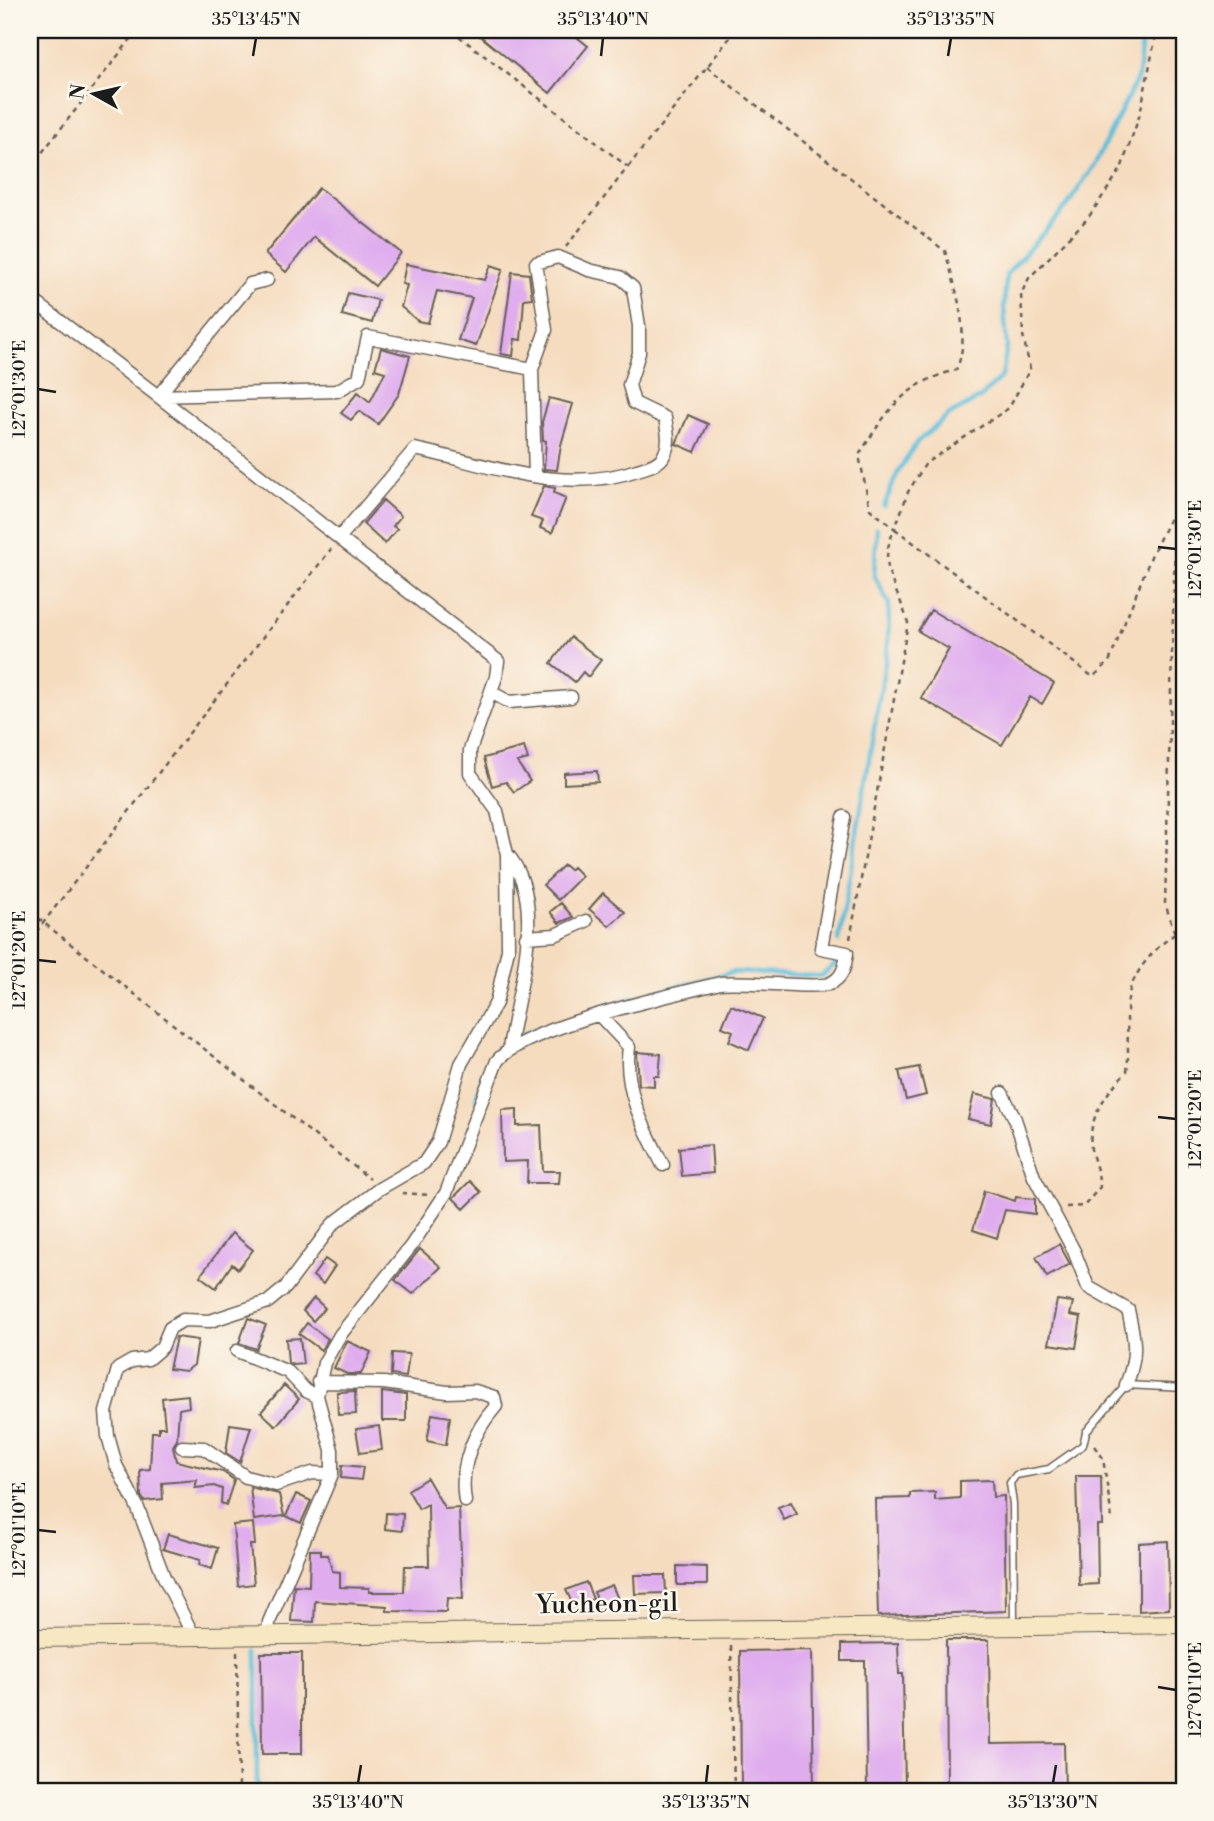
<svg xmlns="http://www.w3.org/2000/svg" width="1214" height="1821" font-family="'Libre Bodoni',serif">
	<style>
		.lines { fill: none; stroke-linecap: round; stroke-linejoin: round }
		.stream { stroke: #5bbcd9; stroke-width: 4.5 }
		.building { fill: #dfacee }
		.lane-casing { stroke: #685f55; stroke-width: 9 }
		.street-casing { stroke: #685f55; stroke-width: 15 }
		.secondary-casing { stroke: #685f55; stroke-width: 20 }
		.path { stroke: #685f55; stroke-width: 2.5; stroke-dasharray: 5 5; stroke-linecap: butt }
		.lane { stroke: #fff; stroke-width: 6 }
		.street { stroke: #fff; stroke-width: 12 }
		.secondary { stroke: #f7e8c3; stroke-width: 18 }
		.ticks { fill: none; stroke: #1c1c1c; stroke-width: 2.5 }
		.labels { text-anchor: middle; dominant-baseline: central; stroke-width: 5; stroke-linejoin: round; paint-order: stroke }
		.street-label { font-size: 26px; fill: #1c1c1c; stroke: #fbf7ec }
		.neatline { fill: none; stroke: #1c1c1c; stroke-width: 2.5 }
		.ticks-label { font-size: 18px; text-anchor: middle; fill: #1c1c1c }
	</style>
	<rect width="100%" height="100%" fill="#fbf7ec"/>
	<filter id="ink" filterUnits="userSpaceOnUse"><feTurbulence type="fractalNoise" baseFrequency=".0143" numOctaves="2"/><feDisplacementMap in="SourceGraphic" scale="14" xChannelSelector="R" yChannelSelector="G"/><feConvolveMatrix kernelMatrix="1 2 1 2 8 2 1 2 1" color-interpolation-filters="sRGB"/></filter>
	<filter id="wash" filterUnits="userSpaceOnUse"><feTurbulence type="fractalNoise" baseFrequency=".00686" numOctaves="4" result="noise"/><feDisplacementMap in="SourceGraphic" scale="28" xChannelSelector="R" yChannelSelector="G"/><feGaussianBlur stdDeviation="1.57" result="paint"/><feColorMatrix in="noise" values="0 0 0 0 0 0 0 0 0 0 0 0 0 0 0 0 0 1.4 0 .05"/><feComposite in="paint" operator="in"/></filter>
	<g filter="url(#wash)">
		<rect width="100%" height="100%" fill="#f5dcbf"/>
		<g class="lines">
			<path class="stream" d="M884,506L898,472L917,442L949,415L980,398L1002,376L1007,346L1004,308L1006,275L1067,206L1094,165L1138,77L1143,30
				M839,941L888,645L889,604L874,575L877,528
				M619,1002L733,972L821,976L837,963
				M515,1037L548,1026
				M476,1100L486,1064L499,1047
				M257,1650V1791"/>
		</g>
		<g id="blocks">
			<path class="building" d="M473,30H568L588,46L550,93Z
				M319,188L401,253L375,286L314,237L286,272L265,254Z
				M406,264L485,280L491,265L503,269L476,346L458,340L472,298L437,291L428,323L418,321L401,307L407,285L402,284Z
				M512,272L529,274L532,298L524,299L521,340L515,339L513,356L501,354Z
				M348,293L378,300L372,323L342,315Z
				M381,348L410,356L399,394L378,424L359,411L351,420L341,413L358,392L370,402L385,372L375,369Z
				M549,398L573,404L561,445L557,470L544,469L546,441L543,440L542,422Z
				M688,415L708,424L695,452L676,444Z
				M544,486L555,488L554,493L566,498L552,533L540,528L543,521L531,517Z
				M383,500L401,516L393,526L397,529L385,544L363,524Z
				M931,610L1054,683L1042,704L1030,697L1002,745L921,698L949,649L918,631Z
				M571,637L601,660L588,677L583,672L575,682L551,663Z
				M524,747L528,759L517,762L530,781L514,792L506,782L492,786L484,758Z
				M597,771L598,782L564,784V773Z
				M564,865L570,870L573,867L582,876L558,900L543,885Z
				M603,893L625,912L609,926L589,909Z
				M561,903L573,917L559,923L550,912Z
				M731,1005L763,1018L749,1050L729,1041L733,1031L722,1027Z
				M637,1052L661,1054L659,1076H654V1086L639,1085Z
				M919,1067L926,1095L906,1100L899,1071Z
				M974,1094L995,1099L991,1124L968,1119Z
				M517,1109V1126L541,1125L543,1171H560L559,1183H527L528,1161L503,1162L502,1110Z
				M711,1145L713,1173L682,1176L679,1148Z
				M470,1181L481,1192L464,1209L453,1198Z
				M984,1191L1015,1201L1016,1197L1035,1199V1214L1005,1210L997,1238L973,1230Z
				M232,1233L253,1250L238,1269L232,1264L216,1288L200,1276Z
				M1059,1244L1070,1264L1047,1277L1036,1257Z
				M420,1249L441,1267L413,1294L395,1280Z
				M325,1259L335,1266L323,1284L313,1276Z
				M314,1298L325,1308L313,1321L303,1311Z
				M1057,1300L1073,1302L1070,1315L1081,1317L1076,1348L1049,1344Z
				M248,1318L266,1325L256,1349L239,1343Z
				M307,1323L328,1339L321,1350L299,1334Z
				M176,1337L198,1340L194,1365L186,1371L169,1369Z
				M300,1338L303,1364L293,1365L288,1363L286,1339Z
				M347,1341L371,1352L361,1374H347L334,1368Z
				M392,1353L409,1354L406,1377L391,1375Z
				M284,1385L299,1399L276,1426L261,1412Z
				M355,1391L356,1414L338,1415L337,1392Z
				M382,1392L406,1395V1421H382Z
				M188,1395L189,1407L179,1409L177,1440L173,1446L176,1461L223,1472L234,1480L226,1505L221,1503L222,1489L214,1486L195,1488L197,1480L162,1483L163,1499L144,1501L141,1496L140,1470L150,1469L152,1432H159V1427H165L162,1398Z
				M432,1414L450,1417L446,1445L427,1441Z
				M230,1424L251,1427L240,1462L226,1453Z
				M379,1426L382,1450L360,1453L356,1429Z
				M342,1465L363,1467L361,1480L341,1478Z
				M1076,1476H1101L1102,1525H1097L1098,1584L1079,1585Z
				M427,1478L445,1509L459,1508L463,1599L447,1598L446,1612L387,1611V1606L315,1601L314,1622L291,1621L294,1585L309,1586L310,1550H321V1555H328L332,1571L340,1572V1587L369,1588V1592H404L405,1566H429L428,1504L419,1509L408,1490Z
				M992,1480L993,1497L1004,1496L1006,1611L878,1616L875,1499L910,1498V1493L935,1492V1500L960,1498V1481Z
				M250,1487L279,1494L284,1516L254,1520Z
				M296,1494L311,1501L301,1523L286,1516Z
				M791,1502L797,1514L784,1520L778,1507Z
				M386,1513L403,1514L402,1531L385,1529Z
				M253,1523L255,1545H250L254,1584L238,1586L233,1525Z
				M168,1534L218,1548L212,1569L199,1565L200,1560L163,1549Z
				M1168,1541L1169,1609L1139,1611V1543Z
				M677,1566L707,1567V1585H677Z
				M634,1575H665L666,1593L635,1594Z
				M586,1582L593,1599L574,1607L566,1590Z
				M612,1585L618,1599L600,1606L594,1592Z
				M946,1640H989L990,1744L1064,1743L1065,1791H947Z
				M898,1643L899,1674H903L905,1791H867L865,1661H842V1644Z
				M812,1650L814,1791H741L740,1651Z
				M261,1653H302V1754H262Z"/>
		</g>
	</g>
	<g filter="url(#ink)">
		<use href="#blocks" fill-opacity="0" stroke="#685f55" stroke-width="2"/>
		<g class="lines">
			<g class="lane-casing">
				<path id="lane" d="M1014,1623L1013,1504L1010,1483L1016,1475L1049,1469L1083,1445L1086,1432L1126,1385L1184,1388"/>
			</g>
			<g class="street-casing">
				<path id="street" d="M30,298L158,396L250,284L267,280
					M532,369L535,476
					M491,692L509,702L571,697
					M507,854C549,902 517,991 509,1049
					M526,937L555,935L586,921
					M600,1016L629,1047C623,1090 644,1128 663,1165
					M1002,1093L1015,1119L1034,1177L1074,1251L1088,1287L1128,1310C1135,1340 1138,1355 1126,1385
					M237,1351L288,1372L306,1391L317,1396
					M318,1382L384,1383L447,1392L475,1391L494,1397L496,1406C473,1432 459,1467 465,1501
					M182,1447L204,1448L246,1477L276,1485L312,1473L332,1474
					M268,1634L269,1622L332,1474V1450L317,1396L324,1363L340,1335L411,1246L446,1193L497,1061C524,1027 673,995 720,983C744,980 814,989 829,984C843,978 845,967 847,953L821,948L844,817
					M193,1635L164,1577L137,1506L116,1465L108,1436L106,1412L118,1369L132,1361L148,1359L162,1347L170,1328L183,1320L210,1321L268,1302L286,1287L333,1224L379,1189L424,1163L438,1142L461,1064L496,1003L508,949L507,854L497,811L470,773V750L496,677L498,661L339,538L415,449C487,464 564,496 637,470C647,467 660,464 664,455C671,442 667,431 665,418L634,403L629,385L639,353V326L633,288L620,277L589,270L558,257L536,263L546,330L532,369L368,337L359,378L337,391L158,396L339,538"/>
			</g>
			<g class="secondary-casing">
				<path id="secondary" d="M30,1638L1184,1624"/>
			</g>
			<path class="path" d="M451,30L628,167L566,247
				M707,67L945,251C955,286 972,336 956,370C903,384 887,411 859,455L870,509L895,529L908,492L926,463L1009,408L1030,369L1023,335L1021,294L1029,278L1088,218L1121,169L1140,114L1157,30
				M628,167L736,30
				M30,168L138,30
				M1176,509L1165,903L1175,934L1184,936
				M30,912L370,1179
				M850,939L908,623C898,586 875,567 895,529L1093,677L1109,662L1152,554L1176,506L1184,464
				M30,940L331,549
				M402,1193L430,1195
				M1066,1207L1084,1206L1100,1187C1099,1173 1094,1162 1091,1149C1087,1118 1107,1092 1127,1071C1130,1046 1125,1020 1128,999C1131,974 1155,947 1175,934L1183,944L1184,963
				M1094,1446L1103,1458L1112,1519
				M731,1646L734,1791
				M237,1652L239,1791"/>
			<use href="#lane" class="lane"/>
			<use href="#street" class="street"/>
			<use href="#secondary" class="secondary"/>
		</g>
	</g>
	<path class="ticks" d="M253,56L256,38M601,56L603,38M948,56L951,38M38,389L56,392M1158,547L1176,549M38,960L56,962M1158,1117L1176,1119M38,1530L56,1532M1158,1687L1176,1690M358,1783L361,1765M706,1783L708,1765M1053,1783L1056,1765"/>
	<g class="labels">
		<g class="street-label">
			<text transform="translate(607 1604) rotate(-1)">Yucheon-gil</text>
		</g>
	</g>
	<rect width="1214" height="1821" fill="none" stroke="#fbf7ec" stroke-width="77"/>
	<g transform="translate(94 94) rotate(278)" stroke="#fbf7ec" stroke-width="5" paint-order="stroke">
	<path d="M0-5L12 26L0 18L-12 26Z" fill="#1c1c1c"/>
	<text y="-10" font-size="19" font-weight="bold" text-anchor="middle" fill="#1c1c1c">N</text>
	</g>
	<rect x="38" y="38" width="1138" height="1745" class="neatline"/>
	<g class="ticks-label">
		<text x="256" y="25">35°13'45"N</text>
		<text x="603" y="25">35°13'40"N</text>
		<text x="951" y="25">35°13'35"N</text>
		<text transform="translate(19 389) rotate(-90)" y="6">127°01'30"E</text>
		<text transform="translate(1195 549) rotate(-90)" y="6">127°01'30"E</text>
		<text transform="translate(19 960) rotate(-90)" y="6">127°01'20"E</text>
		<text transform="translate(1195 1119) rotate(-90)" y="6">127°01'20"E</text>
		<text transform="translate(19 1530) rotate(-90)" y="6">127°01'10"E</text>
		<text transform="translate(1195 1690) rotate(-90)" y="6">127°01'10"E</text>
		<text x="358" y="1808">35°13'40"N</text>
		<text x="706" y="1808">35°13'35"N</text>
		<text x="1053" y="1808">35°13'30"N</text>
	</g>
</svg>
